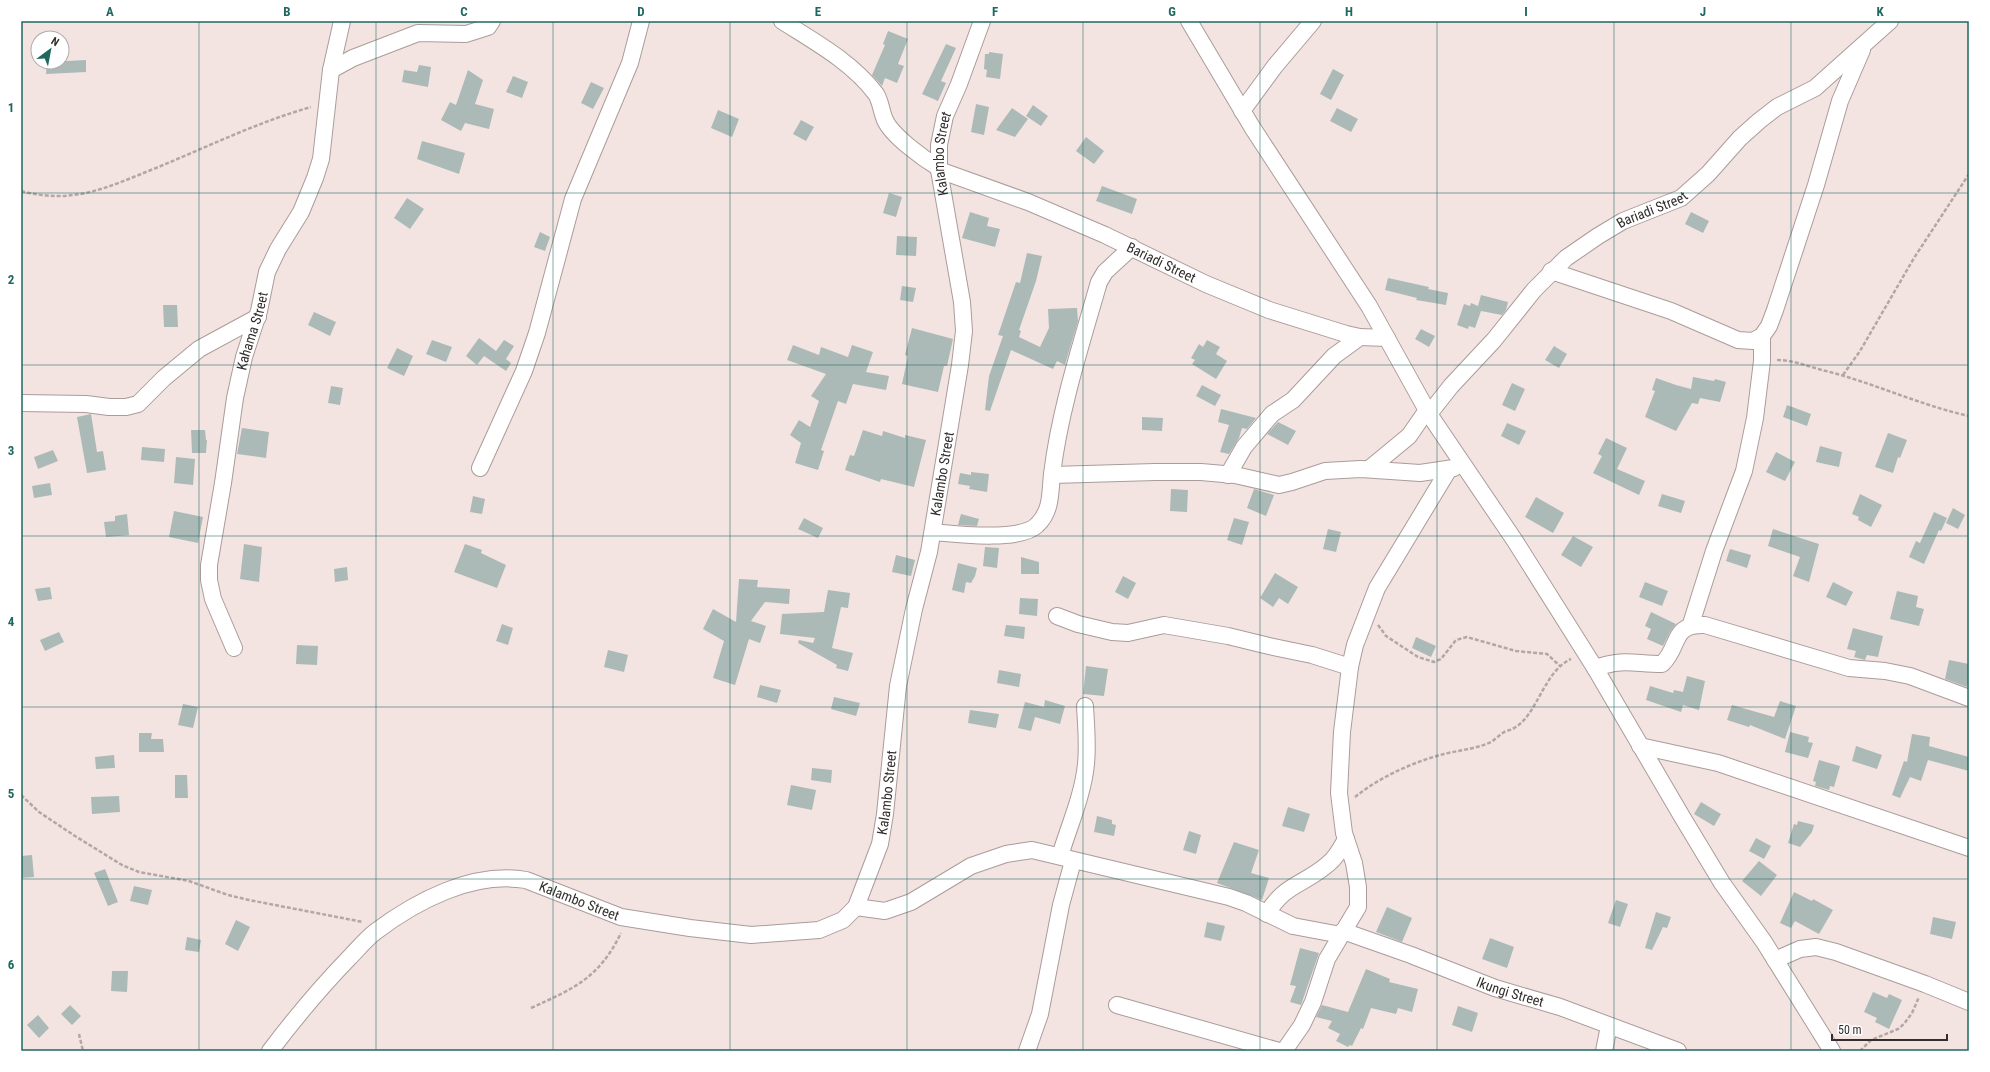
<svg xmlns="http://www.w3.org/2000/svg" width="1990" height="1072" font-family="'Roboto Condensed',sans-serif">
	<style>
		.building { fill: #abbab7 }
		.lines { fill: none; stroke-linecap: round; stroke-linejoin: round }
		.minor-casing { stroke: #aa9c9a; stroke-width: 18 }
		.path { stroke: #b2a7a5; stroke-width: 2.5; stroke-dasharray: 4 2; stroke-linecap: butt }
		.minor { stroke: #fff; stroke-width: 16 }
		.grid { fill: none; stroke: #1e6860; stroke-width: 1; stroke-opacity: 0.55 }
		.labels { text-anchor: middle; dominant-baseline: central; stroke-width: 4; stroke-linejoin: round; paint-order: stroke }
		.street-label { font-size: 14px; fill: #332e2d; stroke: #fff }
		.neatline { fill: none; stroke: #1e6860; stroke-width: 1.5 }
		.grid-label { font-size: 13px; text-anchor: middle; font-weight: bold; fill: #1e6860 }
	</style>
	<rect width="100%" height="100%" fill="#f3e4e2"/>
	<path class="building" d="M888,31L908,39L898,64L904,66L897,83L885,78L882,86L872,75L885,45L883,44Z
		M946,44L956,48L941,81L946,83L938,101L922,94Z
		M989,52L1003,54L1000,79L986,77L987,70L984,69L985,54H989Z
		M86,60V72L46,74L47,62Z
		M419,65L431,67L428,87L402,82L404,70L417,72Z
		M1333,69L1344,75L1331,100L1320,94Z
		M468,70L483,80L475,104L494,109L489,129L465,123L461,131L441,120L450,102L456,105Z
		M513,76L528,82L522,98L506,92Z
		M591,82L604,88L593,109L581,103Z
		M976,104L989,107L984,135L971,132Z
		M1033,105L1048,116L1041,126L1026,116Z
		M1012,108L1028,119L1015,137L996,130Z
		M1337,108L1358,119L1351,132L1330,121Z
		M718,110L739,119L732,137L711,128Z
		M801,120L814,127L806,141L793,134Z
		M1086,137L1104,151L1094,164L1076,151Z
		M422,141L465,153L459,174L417,159Z
		M1102,186L1137,199L1132,214L1096,201Z
		M889,193L902,197L896,217L883,213Z
		M407,198L424,209L410,229L394,218Z
		M970,212L989,218L987,226L1000,229L995,247L962,238Z
		M1691,212L1709,221L1703,233L1685,224Z
		M540,232L550,237L545,251L534,247Z
		M897,236L917,237L916,256L896,255Z
		M1027,253L1042,256L1036,281L1019,330L1021,331L1019,337L1040,347L1049,328L1048,309L1077,308L1078,321L1065,365L1057,361L1053,369L1011,350L990,411L985,410L989,376L1003,336L998,335L1016,282L1020,283Z
		M1388,278L1429,287L1428,289L1448,293L1446,305L1416,300L1417,298L1385,290Z
		M902,286L916,288L913,302L900,300Z
		M1481,295L1508,302L1506,310L1502,315L1481,311L1475,328L1469,326L1468,329L1457,325L1464,304L1470,306L1471,303L1478,306Z
		M163,305H177L178,327H164Z
		M314,312L336,322L330,336L308,325Z
		M912,328L953,339L947,366H944L938,392L902,384L908,356L905,355Z
		M1421,329L1435,336L1429,347L1415,339Z
		M479,338L496,351L504,340L514,346L506,359L511,363L506,371L484,356L477,365L466,356Z
		M432,340L452,347L446,362L426,354Z
		M1207,340L1220,347L1216,354L1227,361L1216,379L1192,364L1195,360L1191,358L1199,344L1203,347Z
		M793,345L819,355L821,347L848,357L852,345L873,352L866,372L889,376L886,390L853,384L846,404L838,401L821,450L824,451L818,470L795,463L801,443L790,435L799,420L810,427L819,401L811,396L826,374L787,360Z
		M1554,346L1567,354L1559,368L1545,360Z
		M397,348L413,356L404,376L387,368Z
		M1693,377L1714,381L1715,379L1726,382L1720,402L1700,398L1698,404L1692,403L1676,431L1645,417L1655,391L1652,390L1656,378L1676,385L1691,389Z
		M1512,383L1525,389L1515,411L1502,405Z
		M1202,385L1221,395L1215,406L1196,396Z
		M331,386L343,388L340,405L328,403Z
		M1787,405L1811,414L1807,426L1783,417Z
		M1221,409L1256,418L1247,429L1242,428L1239,438L1229,454L1220,452L1229,425L1218,422Z
		M91,414L97,452L103,451L106,470L87,473L77,417Z
		M1142,417L1163,418L1162,431L1142,430Z
		M1278,422L1296,431L1288,445L1267,434Z
		M1507,423L1526,431L1519,445L1501,436Z
		M242,428L269,432L266,458L237,454Z
		M191,430H205L206,440H207L206,453H192Z
		M863,430L882,436L883,431L905,438V435L926,440L914,487L881,479L880,482L845,470L850,455L854,456Z
		M1888,433L1907,440L1900,458L1898,457L1893,473L1875,467Z
		M1606,438L1627,448L1617,469L1645,481L1639,495L1593,473L1602,456L1598,454Z
		M1820,446L1842,452L1839,467L1816,462Z
		M142,447L165,449L164,462L141,460Z
		M53,450L58,461L38,469L34,457Z
		M1776,452L1795,462L1785,481L1766,472Z
		M176,457L195,459L193,485L174,483Z
		M971,472L989,474L987,492L969,489L970,486L958,484L960,473L971,475Z
		M50,483L52,495L34,498L32,486Z
		M1171,489L1188,490L1187,512L1170,511Z
		M1254,489L1274,495L1266,516L1247,508Z
		M1662,494L1685,501L1681,513L1658,506Z
		M1860,494L1882,505L1871,527L1858,520L1859,517L1852,514Z
		M473,496L485,499L482,514L470,512Z
		M1536,497L1564,513L1553,533L1525,517Z
		M1953,508L1965,515L1958,529L1946,523Z
		M174,511L203,517L198,543L169,537Z
		M1934,512L1947,518L1941,531L1939,530L1924,564L1909,557L1916,541L1920,543Z
		M127,514L129,535L106,537L104,522L115,521V516Z
		M961,514L979,519L977,526L958,525Z
		M804,518L823,528L818,538L798,529Z
		M1234,518L1249,522L1242,545L1227,540Z
		M1328,529L1341,532L1336,552L1323,549Z
		M1773,529L1819,544L1809,582L1793,576L1800,557L1768,546Z
		M1573,536L1593,547L1581,567L1561,555Z
		M244,544L262,547L259,582L240,579Z
		M465,544L482,550L481,553L506,565L497,588L454,572Z
		M985,547L999,548L997,568L983,566Z
		M1730,549L1751,555L1747,568L1726,561Z
		M896,555L915,560L911,576L892,572Z
		M1021,557L1039,562V574H1021Z
		M958,563L977,568L975,576L971,583L966,582L964,593L952,590Z
		M347,567L348,580L335,582L334,569Z
		M1275,573L1298,587L1288,604L1279,598L1273,607L1260,598Z
		M1123,576L1136,583L1128,599L1115,592Z
		M739,579L758,580L757,587L790,589L789,604L765,602L751,621L766,626L760,643L749,639L735,685L713,678L724,641L703,629L713,609L736,622Z
		M1645,582L1668,591L1662,606L1639,597Z
		M1833,582L1853,592L1846,606L1826,597Z
		M50,587L52,599L38,601L35,589Z
		M828,590L850,593L848,608L841,607L832,648L853,653L848,671L836,668L837,665L798,643L799,640L813,643L815,638L780,634L782,614L824,612Z
		M1897,591L1918,596L1916,607L1924,609L1919,626L1890,619Z
		M1020,598L1038,599L1037,616L1019,614Z
		M1651,612L1676,624L1670,632L1663,646L1647,639L1651,629L1645,626Z
		M502,624L513,628L508,645L496,641Z
		M1006,625L1025,627L1024,639L1004,636Z
		M1853,628L1883,636L1878,657L1867,655L1865,660L1854,657L1856,651L1847,649Z
		M59,632L64,642L45,651L40,640Z
		M1416,637L1436,646L1431,657L1412,648Z
		M297,645L318,646L317,665L296,664Z
		M608,650L628,655L624,672L604,667Z
		M1949,660L1969,664V685L1967,684V687L1945,679Z
		M1086,666L1108,669L1104,696L1083,694Z
		M999,670L1021,674L1019,687L997,683Z
		M1687,676L1705,681L1699,710L1683,705L1681,712L1646,700L1650,686L1673,693L1674,690L1683,692Z
		M760,685L781,690L777,703L757,697Z
		M834,697L860,703L856,716L831,709Z
		M1045,700L1065,706L1060,724L1035,717L1031,731L1018,728L1025,702L1044,707Z
		M1780,701L1796,706L1785,739L1750,725L1749,727L1727,720L1732,705L1774,717Z
		M183,704L198,707L193,728L178,725Z
		M970,710L999,714L996,728L968,723Z
		M1790,732L1809,737L1808,742L1813,743L1808,758L1785,752Z
		M139,733H152L151,739H163L164,752H139Z
		M1912,734L1930,737L1929,746L1969,757V771L1928,760L1921,781L1910,777L1900,798L1892,795L1904,761L1907,762Z
		M1856,746L1882,755L1877,769L1852,761Z
		M114,755L115,768L96,769L95,757Z
		M1819,760L1840,766L1834,787L1830,786L1829,790L1815,786L1816,782L1813,781Z
		M812,768L832,770L831,783L811,780Z
		M175,775H187L188,798H175Z
		M791,785L816,790L812,810L787,805Z
		M119,796L120,812L92,814L91,797Z
		M1701,802L1721,814L1714,826L1694,814Z
		M1288,807L1310,814L1304,832L1282,826Z
		M1097,816L1112,820V824L1116,825L1114,836L1094,832Z
		M1798,821L1814,825L1812,832L1800,847L1788,843L1794,824L1797,825Z
		M1189,831L1201,835L1196,854L1183,850Z
		M1756,838L1771,846L1764,859L1749,851Z
		M1234,842L1259,850L1251,873L1269,878L1262,900L1217,883Z
		M32,855L34,877L21,878V856Z
		M1759,861L1777,875L1761,896L1742,881Z
		M105,869L118,902L108,906L94,873Z
		M134,886L152,890L148,905L130,901Z
		M1794,892L1812,901L1813,899L1833,910L1819,934L1795,921L1791,928L1780,923Z
		M1616,900L1628,904L1620,927L1608,923Z
		M1387,907L1412,918L1402,942L1376,932Z
		M1656,912L1671,917L1667,928L1663,927L1652,950L1645,948Z
		M1933,917L1956,922L1952,939L1930,934Z
		M236,920L250,927L238,951L225,944Z
		M1207,922L1225,926L1221,941L1204,937Z
		M187,937L201,940L199,952L185,950Z
		M1490,938L1514,947L1507,968L1482,959Z
		M1300,948L1319,953L1301,1005L1290,1002L1296,986L1290,985Z
		M1366,969L1390,979L1389,982L1418,989L1412,1012L1398,1008L1396,1014L1371,1008L1363,1029L1361,1028L1352,1046L1350,1045L1348,1047L1336,1041L1340,1034L1328,1028L1332,1021L1316,1017L1322,1005L1348,1012Z
		M112,971H128L127,992L111,991Z
		M1873,992L1887,998L1889,994L1902,1000L1889,1029L1875,1022L1877,1018L1864,1012Z
		M70,1005L81,1016L72,1025L61,1014Z
		M1458,1006L1478,1013L1472,1032L1452,1025Z
		M38,1015L49,1028L39,1038L27,1025Z"/>
	<g class="lines">
		<g class="minor-casing">
			<g id="minor">
				<path d="M782,21C815,42 852,62 876,94C881,102 881,111 885,120C892,136 924,159 939,168"/>
				<path d="M1189,21L1252,127L1369,306L1429,414L1515,541L1595,668L1681,815L1722,883L1764,942L1832,1051"/>
				<path d="M331,70L353,58L418,33L466,34L488,27L492,21"/>
				<path d="M1242,111L1275,66L1313,21"/>
				<path id="s1" d="M939,170L1028,202L1105,235L1206,284L1269,310L1346,334L1360,337L1387,338"/>
				<path d="M1551,271L1671,311L1738,340L1753,341L1762,336L1769,326L1775,310L1816,185L1840,101L1862,50"/>
				<path d="M21,403L86,404L109,407H126L138,404L164,378L199,349L258,317"/>
				<path id="s2" d="M1429,414L1451,386L1494,340L1534,290L1566,258L1598,236L1623,221L1681,198L1708,174L1740,138L1759,121L1777,107L1815,88L1890,21"/>
				<path d="M480,468L524,371L537,333L573,199L630,63L641,21"/>
				<path d="M1369,469L1409,436L1427,410"/>
				<path d="M1052,475L1155,472H1201L1235,475L1279,485L1292,482L1325,471L1361,469L1420,473L1454,468"/>
				<path d="M1228,475L1244,447L1272,414L1293,400L1334,356L1360,337"/>
				<path d="M933,532C955,534 1020,542 1037,525C1052,511 1050,492 1052,474C1060,409 1081,345 1099,282L1105,272L1132,247"/>
				<path d="M1057,616L1078,624L1112,632L1128,633L1164,625L1228,636L1269,646L1312,655L1350,667"/>
				<path d="M1691,624L1714,551L1744,471L1755,418L1762,361V336"/>
				<path id="s3" d="M234,648L213,599L209,580V565L223,483L235,398L244,357L259,311L267,272L278,249L301,212L315,178L321,159L331,70L342,21"/>
				<path d="M1595,668C1624,658 1634,664 1662,664C1681,646 1670,624 1705,625L1849,668L1885,671L1910,676L1969,698"/>
				<path d="M1640,746L1718,763L1969,848"/>
				<path d="M1060,856C1069,826 1083,795 1086,764C1088,745 1086,725 1085,706"/>
				<path d="M856,907L885,911L911,902L971,866L1006,854L1032,850L1229,897L1246,903L1293,926L1341,935"/>
				<path d="M1267,914C1284,884 1304,885 1328,864C1336,858 1341,848 1346,839"/>
				<path id="s4" d="M1343,931L1411,955L1495,988L1560,1007L1678,1051"/>
				<path d="M1775,960L1800,949L1816,947L1836,952L1925,984L1969,1002"/>
				<path d="M1117,1005L1279,1051"/>
				<path id="s5" d="M270,1051C295,1018 320,988 349,958C357,950 365,940 375,932C416,901 473,871 526,880L621,917L690,928L751,935L819,930L843,920L856,907L880,844L885,814L898,686L914,609L929,552L960,365L964,331L962,302L939,170V145L945,116L959,84L982,21"/>
				<path d="M1027,1051L1040,1014L1061,905L1073,861"/>
				<path d="M1284,1051L1302,1025L1313,1002L1327,959L1358,907V887L1354,863L1344,833L1339,793L1342,732L1350,667L1355,645L1377,588L1449,469"/>
				<path d="M1604,1051L1609,1026"/>
			</g>
		</g>
		<path class="path" d="M21,191C74,205 108,187 156,168C207,147 258,122 311,107
			M1777,360C1792,360 1807,366 1822,370C1872,382 1919,405 1969,416
			M1843,375L1860,351L1914,258L1969,174
			M1378,625L1386,636L1418,657L1434,662L1441,659L1456,640L1467,637L1516,651L1547,654L1560,666
			M21,795L39,812L75,836L122,865L139,872L189,881L228,895L249,900L363,922
			M1355,797C1380,777 1413,762 1444,754C1460,750 1476,749 1491,742C1496,739 1500,734 1506,731C1509,730 1512,730 1514,728C1538,715 1543,672 1571,659
			M531,1008C575,988 599,978 621,933
			M79,1034L83,1051
			M1860,1051L1871,1040L1898,1029L1904,1024L1912,1013L1919,997"/>
		<use href="#minor" class="minor"/>
	</g>
	<path class="grid" d="M199,21V1051M376,21V1051M553,21V1051M730,21V1051M907,21V1051M1083,21V1051M1260,21V1051M1437,21V1051M1614,21V1051M1791,21V1051M21,193H1969M21,365H1969M21,536H1969M21,707H1969M21,879H1969"/>
	<g class="labels">
		<g class="street-label">
			<text stroke="none"><textPath href="#s5" startOffset="1436">Kalambo Street</textPath></text>
			<text stroke="none"><textPath href="#s2" startOffset="307">Bariadi Street</textPath></text>
			<text stroke="none"><textPath href="#s1" startOffset="241">Bariadi Street</textPath></text>
			<text stroke="none"><textPath href="#s3" startOffset="326">Kahama Street</textPath></text>
			<text stroke="none"><textPath href="#s5" startOffset="1112">Kalambo Street</textPath></text>
			<text stroke="none"><textPath href="#s5" startOffset="788">Kalambo Street</textPath></text>
			<text stroke="none"><textPath href="#s5" startOffset="380">Kalambo Street</textPath></text>
			<text stroke="none"><textPath href="#s4" startOffset="178">Ikungi Street</textPath></text>
		</g>
	</g>
	<rect width="1990" height="1072" fill="none" stroke="#ffffff" stroke-width="44"/>
	<g transform="translate(50 50) rotate(32)"><circle r="19" fill="#ffffff" stroke="#adabab"/>
	<path d="M0-3L7 15L0 10L-7 15Z" fill="#1e6860"/>
	<text y="-6" font-size="11" font-weight="bold" text-anchor="middle" fill="#332e2d">N</text>
	</g>
	<path d="M1832 1034v6h115v-6" fill="none" stroke="#332e2d" stroke-width="2"/>
	<text x="1838" y="1034" font-size="12" fill="#332e2d" stroke="#ffffff" stroke-width="3" paint-order="stroke">50 m</text>
	<rect x="22" y="22" width="1946" height="1028" class="neatline"/>
	<g class="grid-label">
		<text x="110" y="16">A</text>
		<text x="287" y="16">B</text>
		<text x="464" y="16">C</text>
		<text x="641" y="16">D</text>
		<text x="818" y="16">E</text>
		<text x="995" y="16">F</text>
		<text x="1172" y="16">G</text>
		<text x="1349" y="16">H</text>
		<text x="1526" y="16">I</text>
		<text x="1703" y="16">J</text>
		<text x="1880" y="16">K</text>
		<text x="11" y="112">1</text>
		<text x="11" y="284">2</text>
		<text x="11" y="455">3</text>
		<text x="11" y="626">4</text>
		<text x="11" y="798">5</text>
		<text x="11" y="969">6</text>
	</g>
</svg>
